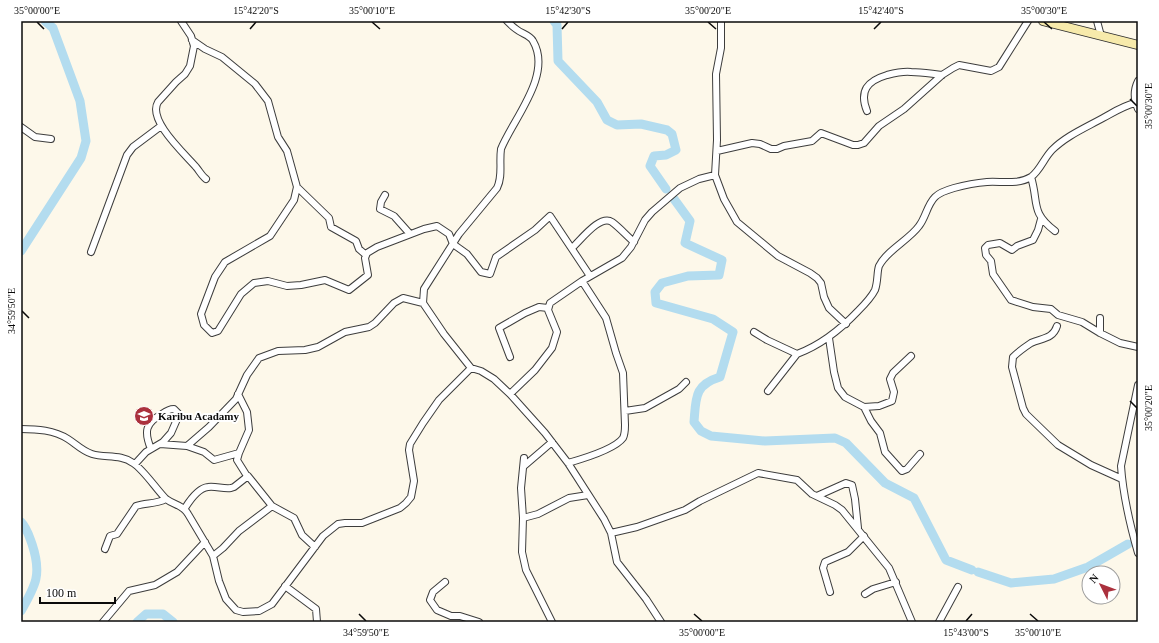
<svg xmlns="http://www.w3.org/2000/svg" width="1159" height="643" font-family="'Times New Roman',serif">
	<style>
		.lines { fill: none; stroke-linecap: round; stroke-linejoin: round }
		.river { stroke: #b3dcef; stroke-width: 9 }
		.street-casing { stroke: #3d3d3d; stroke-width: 8 }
		.secondary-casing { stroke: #2c2c2c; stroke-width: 10 }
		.street { stroke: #fff; stroke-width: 6 }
		.secondary { stroke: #f7eaab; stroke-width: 8 }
		.ticks { fill: none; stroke: #0a0a0a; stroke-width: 1.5 }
		.labels { text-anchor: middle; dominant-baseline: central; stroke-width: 4; stroke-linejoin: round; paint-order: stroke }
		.poi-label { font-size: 11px; font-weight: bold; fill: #0a0a0a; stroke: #fff; text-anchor: start }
		.neatline { fill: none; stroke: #0a0a0a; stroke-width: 1.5 }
		.ticks-label { font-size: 10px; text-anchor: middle; fill: #0a0a0a }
	</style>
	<rect width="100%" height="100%" fill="#fdf8ea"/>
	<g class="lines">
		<path class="river" d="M554,21L557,25L558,61L597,102L607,120L617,125L641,124L667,130L672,134L676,150L666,155L654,156L650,166L666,189
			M674,199L690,221L685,243L722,260L719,275L688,276L662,283L655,292L656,303L713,319L733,332L720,377C694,385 696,398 694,422L701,431L711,436L765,441L835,438L846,443L885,483L914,498L946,560L972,570
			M21,251L81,158L86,141L80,101L53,28L45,21
			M21,522C27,528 29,536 32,544C42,574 36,585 21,611
			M978,572L1011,583L1054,579L1088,567L1128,544
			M137,622L146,614H163L173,622"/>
		<g class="street-casing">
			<path id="street" d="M181,21L191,36L194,46L190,66L185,74L176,82L158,102C147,120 185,154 196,167C200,172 202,176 206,179
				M507,21C510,24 513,27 516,29C522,34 530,35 533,41C553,75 513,119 501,149C499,163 503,176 497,188L459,234L424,289L423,303L444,334L471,368L481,371L494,379L510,394L545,433L568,463L604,519L611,533L617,562L646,599L661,622
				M721,21V48L716,74L717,140L715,175L724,199L737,222L778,256L810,273L817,278L821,283L824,297L829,308L846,324
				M1097,21L1101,36
				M192,40L205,49L222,57L255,84L268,101L278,137L287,151L297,187L294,200L270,236L225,262L215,277L201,314L204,325L212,333L218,331L241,294L254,283L268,281L287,286L301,285L325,280L349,290L368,275L365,258L367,253L377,247L424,229L437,226L449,234L453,244L467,254L481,272L490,274L496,257L535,230L550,216L590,276
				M1138,81C1133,91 1134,100 1138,109
				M867,111C859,91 867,81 887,75C895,73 903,71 911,72C922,72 932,74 942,75
				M21,127L35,137L51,139
				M717,151L752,143L760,144L771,149H777L784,146L812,141L821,133L853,145H858L864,143L879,126L904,109L942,75L953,68L959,65L991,71L999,67L1028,21
				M1031,177C1039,203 1030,212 1055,231
				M297,187L329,218L331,227L356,241L359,249L366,255
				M385,195L381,202L380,209L394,216L410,234
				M1041,219L1038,230L1033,240L1017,246L1012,250L1000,243L988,245L985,248L986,255L991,261L993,274L1011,300L1033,307L1051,309L1058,315L1082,322L1100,333L1120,343L1138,347
				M572,248C581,240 600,214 612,222C620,228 627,236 634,242
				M91,252L127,155L133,147L161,126
				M1100,318V333
				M1057,326C1053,339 1042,338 1031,343C1025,347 1018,352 1013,357L1012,367L1023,408L1026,414L1058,445L1091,465L1122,479
				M754,332L767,340L797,354C821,345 840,330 858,311C864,305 871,298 875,290C878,282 877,271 879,266C887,250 909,240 919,226C926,217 927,205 935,197C940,192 947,190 954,188C965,185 975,183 987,182C1001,181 1018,185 1031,177C1040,171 1044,158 1052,150C1066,136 1085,128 1103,118C1114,112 1123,106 1135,103
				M829,338L834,372L838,388L845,397L864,407L879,406L892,401L894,392L890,379L893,373L911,356
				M510,357L499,328L525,313L539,307L548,308
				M1138,385L1121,466C1123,495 1130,525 1138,553
				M768,391L797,354
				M510,394L535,370L552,348L557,332L548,310L550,303L582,281L622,258L631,247L645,220L652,212L680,188L699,179L715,175
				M864,407L871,421L880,433L885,452L902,471L907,469L920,454
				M625,411L645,408L679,389L686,382
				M21,429C37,429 54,430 68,439C76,444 82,451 92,454C105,458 121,454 133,463C144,470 156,489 166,499C174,505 183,505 188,514L213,556L219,581L226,599L236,610L243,612L259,611L272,604L323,536L338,524L345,523H362L400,508L406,503L411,497L414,481L409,450L410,444L423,423L439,400L471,368
				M160,444L187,446L209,427L236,399L247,375L259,358L278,351L305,350L318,347L345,332L369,327L375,323L394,303L403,298L423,303
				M187,446L204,452L214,460L239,453L249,430L247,412L238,394
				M239,453L237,460L247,476
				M524,458L521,488L523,518L522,552L526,570L552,622
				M568,463C582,459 615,449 623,438C625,434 625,430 625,425L623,373L616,353L606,318L582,281
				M135,464L146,452L163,442L171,433L178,417V413L174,409C169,409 166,411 162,414C145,423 144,432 151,449
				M524,466L552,442
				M817,496L846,483L852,485L855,499L858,528
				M185,508C190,500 198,488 208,487C216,486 223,489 231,488L234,487L248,476L272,506
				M523,518L538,514L569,498L588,495
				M611,533L637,527L685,510L700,501L758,473L797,480L812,494L835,505L842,510L889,568L912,622
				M105,549L110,536L117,534L136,506C146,502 154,505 166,499
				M213,556L223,548L239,531L272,506L294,518L302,535L315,547
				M445,582L433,592L430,600L437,610L451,616H460L479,622
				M285,586L316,609L317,622
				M830,592L823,568L825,562L848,552L864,536
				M865,594L873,589L896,582
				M103,622L129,591L155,585L177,572L205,542
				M939,622L958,587"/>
		</g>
		<g class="secondary-casing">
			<path id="secondary" d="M1043,21L1138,45"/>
		</g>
		<use href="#street" class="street"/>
		<use href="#secondary" class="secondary"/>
	</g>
	<path class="ticks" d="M37,22L44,29M372,22L380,29M708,22L716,29M1044,22L1052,29M250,29L256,22M562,29L568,22M874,29L881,22M1130,99L1137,106M22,311L29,318M1130,401L1137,408M359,614L366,621M694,614L702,621M1030,614L1038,621M966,621L972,614"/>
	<defs>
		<g id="school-disc" transform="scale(1)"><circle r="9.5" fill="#ab313d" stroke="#fff"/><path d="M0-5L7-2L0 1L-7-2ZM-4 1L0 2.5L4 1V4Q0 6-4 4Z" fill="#fff"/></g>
	</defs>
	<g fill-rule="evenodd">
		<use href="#school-disc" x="144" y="416"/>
	</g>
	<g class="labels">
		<g class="poi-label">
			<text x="158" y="416">Karibu Acadamy</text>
		</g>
	</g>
	<rect width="1159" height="643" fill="none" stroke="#ffffff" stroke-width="44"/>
	<g transform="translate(1101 585) rotate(312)"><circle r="19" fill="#ffffff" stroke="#9d9d9d"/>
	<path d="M0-3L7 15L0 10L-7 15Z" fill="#ab313d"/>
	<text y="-6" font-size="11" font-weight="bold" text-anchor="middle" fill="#0a0a0a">N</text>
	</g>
	<path d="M40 597v6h75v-6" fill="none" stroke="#0a0a0a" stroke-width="2"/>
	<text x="46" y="597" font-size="12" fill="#0a0a0a" stroke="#ffffff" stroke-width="3" paint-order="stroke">100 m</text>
	<rect x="22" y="22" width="1115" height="599" class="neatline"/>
	<g class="ticks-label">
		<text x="37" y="14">35°00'00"E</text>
		<text x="256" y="14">15°42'20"S</text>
		<text x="372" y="14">35°00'10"E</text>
		<text x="568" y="14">15°42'30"S</text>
		<text x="708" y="14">35°00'20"E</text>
		<text x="881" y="14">15°42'40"S</text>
		<text x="1044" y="14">35°00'30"E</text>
		<text transform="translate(1148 106) rotate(-90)" y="4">35°00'30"E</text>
		<text transform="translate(11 311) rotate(-90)" y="4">34°59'50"E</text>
		<text transform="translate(1148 408) rotate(-90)" y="4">35°00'20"E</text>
		<text x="366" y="636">34°59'50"E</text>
		<text x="702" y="636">35°00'00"E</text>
		<text x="966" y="636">15°43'00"S</text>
		<text x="1038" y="636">35°00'10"E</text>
	</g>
</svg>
